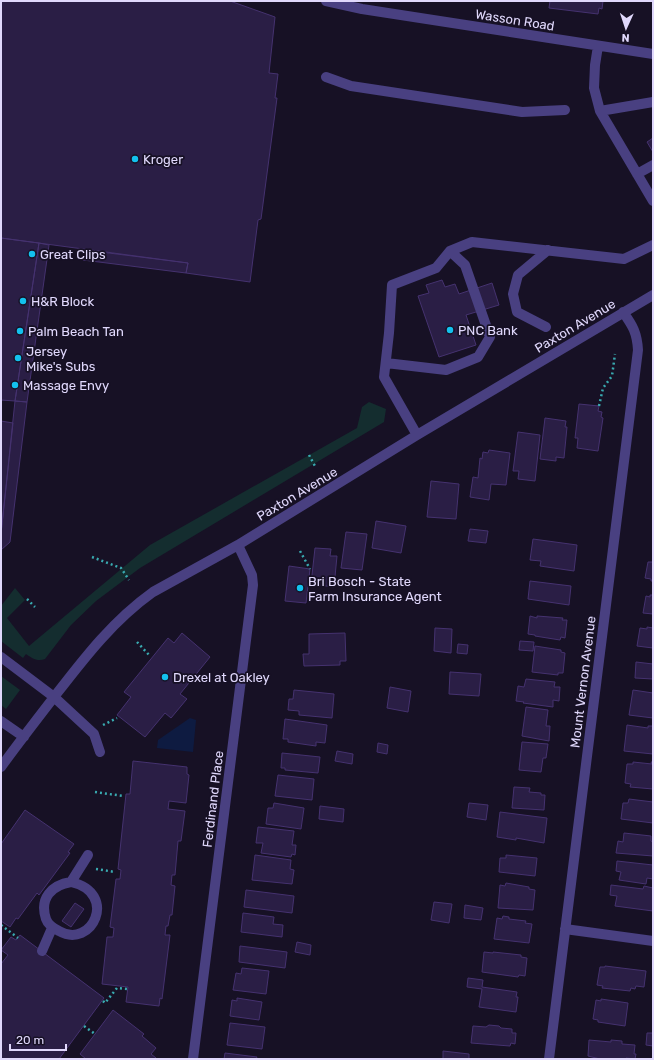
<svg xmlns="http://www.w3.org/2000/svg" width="654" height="1060" font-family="Rubik,sans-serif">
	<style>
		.green { fill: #142d2f }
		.water { fill: #0e1b41 }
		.building { fill: #2a1e45; stroke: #45326f }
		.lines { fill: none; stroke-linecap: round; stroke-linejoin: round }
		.path { stroke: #39aab0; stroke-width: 2.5; stroke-dasharray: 2 3; stroke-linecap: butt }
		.minor { stroke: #494081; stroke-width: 10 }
		.poi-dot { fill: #13c1ee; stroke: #171125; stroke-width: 1.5 }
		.labels { text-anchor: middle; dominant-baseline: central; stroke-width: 3.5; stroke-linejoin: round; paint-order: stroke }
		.street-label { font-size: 13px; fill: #e0d8fc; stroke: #171125 }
		.poi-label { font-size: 13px; fill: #e0d8fc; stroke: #171125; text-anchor: start }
	</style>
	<rect width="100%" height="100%" fill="#171125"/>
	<path class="green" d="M369,402L386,409L384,422L140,568L96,601L71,625L45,659C37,662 32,658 26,654L23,658L1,641V606L15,588L25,600L7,618L29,646L150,545L357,428L362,407Z
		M1,676L20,690L6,709L1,705Z"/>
	<path class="water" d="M190,718L196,720L193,752L157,748L158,740Z"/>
	<path class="building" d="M1,1H230L275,17L269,73L278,74L275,98H277L261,219L258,220L250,282L186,273L188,263L1,238Z
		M550,1H603L602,9L599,8L598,14L549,8Z
		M653,138V152L647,142Z
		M1,238L39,243L15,401L1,400Z
		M39,243L49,245L27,402L15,401Z
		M85,250L188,263L186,273L83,260Z
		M442,280L445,287L455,284L459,294L492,283L499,305L466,315L476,345L439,357L418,296L429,293L426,285Z
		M15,401L27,402L10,542L1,550V534Z
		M579,404L599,406L598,411L602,412L601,417L603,418L598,451L577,448L578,438H575Z
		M545,418L566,421L565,427H567L564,458L556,457V461L540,459Z
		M1,421L13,423L1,534Z
		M518,432L540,435L535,481L518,479L519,471H513Z
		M489,450L510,453L506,485L491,484L489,500L470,497L473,477L478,478L480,458L482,459L483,452L488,453Z
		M431,481L459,484L456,519L427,517Z
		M376,521L406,526L401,553L372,548Z
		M470,529L488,531L486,543L468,541Z
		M346,532L367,534L362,570L341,568Z
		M533,539L577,545L574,571L540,566L541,561L530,560Z
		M315,548L331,549L330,556H337L334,587L311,584Z
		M648,562H653V581H651V579L645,578Z
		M289,566L310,569L306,603L285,601Z
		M530,581L571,586L569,605L528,599Z
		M650,595H653V614L643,613L646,596L650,597Z
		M530,616L537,618V616L563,618L562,620H567L565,638L561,637L560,640L535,636V635L528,634Z
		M647,627L653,628V648L637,646L640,628L647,629Z
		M435,628L452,629L451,653L434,651Z
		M182,633L210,657L180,694L187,699L186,700L171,718L165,713L145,737L117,715L131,697L124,692L168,638L174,643Z
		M345,633L346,661H340V665L304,666L303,654H309V634Z
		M520,641L534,642L533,651L519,650Z
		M458,644L468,645L467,654L457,653Z
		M535,646L561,650V652L565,653L563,673H558V675L532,672Z
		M636,662L653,664V679L635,678Z
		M450,672L481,674L479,696L449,694Z
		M526,679L555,682L554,687H560L559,701L553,700V707L523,703L524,702L516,701L518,686L524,687Z
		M390,687L411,691L408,712L387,708Z
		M294,690L334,694L332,718L299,715V711L288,710L289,699H293Z
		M633,690L653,693V718L629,715Z
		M526,707L548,710L546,726H550L549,741L522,736Z
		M285,719L327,725L325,743L316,742V746L288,742V739H283Z
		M627,725L648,728V726H653V754L624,751Z
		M522,742L548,744L546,758H543L541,772L519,770Z
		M378,743L388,745L387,754L377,752Z
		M337,751L353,754L352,764L335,761Z
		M282,753L320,757L318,773L285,770V768H281Z
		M133,761L187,767V774L189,775L186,803L169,801L168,809L185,811L181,841H178L175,875H172L171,885L175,886L172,915H170L168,926H166L165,935H170L162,999L160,998L159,1006L126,1002L128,987L102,984L107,937H113L114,928L110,927L116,879H120L121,870L118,869L126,794H130Z
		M633,762L652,764L651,762H653V789L630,787L631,784L625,783L627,764H633Z
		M278,775L314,779L312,800L275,796Z
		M514,787L530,788L529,792L541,793V795H545L544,810L512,808Z
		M629,799L653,802V823L621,819L623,803H628Z
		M274,803L304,808L301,829L266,824L268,808H273Z
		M469,803L488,805L486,820L467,817Z
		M320,806L344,809L343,822L319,819Z
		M25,810L74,844L68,852L70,853L39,895L37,893L18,919L16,918L10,927L1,921V844Z
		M500,812L547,818L544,843L516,838V840L497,837Z
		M258,827L294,831L292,845H296L295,855L292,854L291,857L261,853L263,843H256Z
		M624,833L651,836V841L653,842V856L616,853L618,841L623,842Z
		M255,855L291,860L290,869L294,870L292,884L252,880Z
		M506,855L537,858L535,876L499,872L500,858H506Z
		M617,861L653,865V879L647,878L646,884L619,880L621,872L616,871Z
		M506,883L529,887V889L535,890L533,910L498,908L500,885L505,886Z
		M611,885L643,889L644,886L653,888V911L615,906L617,896L610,895Z
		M246,890L294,896L292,913L244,907Z
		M434,902L452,904L449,923L431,920Z
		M75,903L84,909L71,927L62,921Z
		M465,905L483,908L481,920L464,918Z
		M243,913L274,917L273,924L283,925L282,937L241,932Z
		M503,916L509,917V919L526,921L525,923L532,924L529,943L494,939L497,918L502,919Z
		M20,935L104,998L59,1059H1V964L8,955L1,950L11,937L16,940Z
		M297,942L311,945L310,955L295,952Z
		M240,946L287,952L285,968L239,962Z
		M484,952L493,953V952L521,955V957L527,958L525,976L519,975L518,977L482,972Z
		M605,966L646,971L644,987L636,986L635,989L631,988L630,991L602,988L603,986L597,985L600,967H605Z
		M242,968L269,971L266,994L233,990L236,973L241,974Z
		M468,978L483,980L482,987L517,992L516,997H518L516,1012L479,1007L482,989L467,987Z
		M237,998L262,1002L259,1020L230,1016L232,1000L237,1001Z
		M601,999L628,1003L625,1026L598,1022V1020L593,1019L596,1000L601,1001Z
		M113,1010L144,1034L142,1036L156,1048L151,1054L156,1058L155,1059H86L80,1054Z
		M230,1023L265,1027L262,1049L227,1045Z
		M489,1025L499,1026L501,1028L512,1029V1033H516L515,1044L511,1043L510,1046L471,1043L473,1026L486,1027Z
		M647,1033H653V1046L646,1045Z
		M589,1040L611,1042V1040L622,1041V1044L635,1045L634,1054H636L635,1059L626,1058V1059H600L588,1056Z
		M443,1051L469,1054V1059H443Z
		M225,1053L257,1057L256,1059H224Z"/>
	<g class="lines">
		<path class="path" d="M599,406L603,388L612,376L615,354
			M309,455L315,466
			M300,551L310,569
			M92,557L121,568L129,580
			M27,599L35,607
			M137,642L150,656
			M103,725L117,718
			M95,792L123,796
			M96,869L115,872
			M1,925L18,938
			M103,1001L105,1003L117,988L128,989
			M84,1026L95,1034"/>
		<path class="minor" d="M326,1L362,9L653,54
			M598,46L595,65L594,88L600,111L653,201
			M326,77L351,86L522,112L565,110
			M600,111L653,102
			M637,174L653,165
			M546,327L517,312L513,294L518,275L548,250
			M386,363L446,370L478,357L490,337L465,265L450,251
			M417,435L384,377L389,333L392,285L436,268L450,251L472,242L624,259L653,245
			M1,657L54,697L94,734L100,752
			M1,721L24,737
			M1,767C17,745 34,723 51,701C82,661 111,622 153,592L238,545L417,435L653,295
			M71,882C119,893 92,950 59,931C53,928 48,925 46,919C39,898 52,885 71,882L88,855
			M565,929L653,941
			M42,951L52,928
			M193,1059L253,585L252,575L238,545
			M549,1059L638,350C637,333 633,326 623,312"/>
	</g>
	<g class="poi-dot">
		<circle cx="135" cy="159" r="4"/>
		<circle cx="32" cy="254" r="4"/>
		<circle cx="23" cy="301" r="4"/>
		<circle cx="450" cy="330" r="4"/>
		<circle cx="20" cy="331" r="4"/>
		<circle cx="18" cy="358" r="4"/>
		<circle cx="15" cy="385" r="4"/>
		<circle cx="300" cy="588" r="4"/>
		<circle cx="165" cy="677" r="4"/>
	</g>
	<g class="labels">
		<g class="street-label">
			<text transform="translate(515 20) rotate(9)">Wasson Road</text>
			<text transform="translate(575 326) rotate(-31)">Paxton Avenue</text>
			<text transform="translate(297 494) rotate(-31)">Paxton Avenue</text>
			<text transform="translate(583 682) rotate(-83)">Mount Vernon Avenue</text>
			<text transform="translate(213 799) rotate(-83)">Ferdinand Place</text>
		</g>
		<g class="poi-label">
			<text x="143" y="159">Kroger</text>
			<text x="40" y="254">Great Clips</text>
			<text x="31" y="301">H&amp;R Block</text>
			<text x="458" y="330">PNC Bank</text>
			<text x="28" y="331">Palm Beach Tan</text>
			<text x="26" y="351">Jersey<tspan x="26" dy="15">Mike's Subs</tspan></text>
			<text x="23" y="385">Massage Envy</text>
			<text x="308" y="581">Bri Bosch - State<tspan x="308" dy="15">Farm Insurance Agent</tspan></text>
			<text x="173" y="677">Drexel at Oakley</text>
		</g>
	</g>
	<rect width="654" height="1060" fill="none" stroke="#e0d8fc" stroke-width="4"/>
	<g transform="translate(626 28) rotate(183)" stroke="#171125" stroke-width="3" paint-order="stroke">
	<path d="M0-3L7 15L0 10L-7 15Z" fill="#e0d8fc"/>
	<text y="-6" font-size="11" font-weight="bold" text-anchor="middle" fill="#e0d8fc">N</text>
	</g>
	<path d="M10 1044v6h56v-6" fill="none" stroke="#e0d8fc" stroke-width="2"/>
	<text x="16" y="1044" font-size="12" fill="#e0d8fc" stroke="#171125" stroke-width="3" paint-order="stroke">20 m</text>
</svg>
